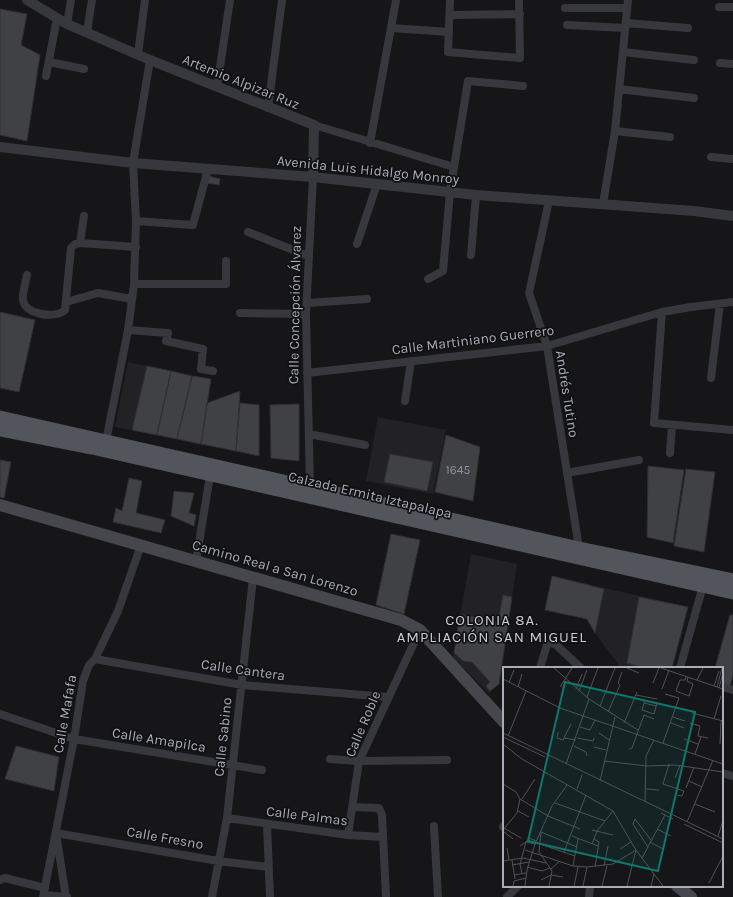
<svg xmlns="http://www.w3.org/2000/svg" width="733" height="897" font-family="Karla,sans-serif">
	<style>
		.built { fill: #222225 }
		.building { fill: #404145; stroke: #303034 }
		.lines { fill: none; stroke-linecap: round; stroke-linejoin: round }
		.minor { stroke: #37383d; stroke-width: 8 }
		.tertiary { stroke: #37383d; stroke-width: 10 }
		.secondary { stroke: #45474d; stroke-width: 12 }
		.primary { stroke: #53555c; stroke-width: 13 }
		.labels { text-anchor: middle; dominant-baseline: central; stroke-width: 3.5; stroke-linejoin: round; paint-order: stroke }
		.number-label { font-size: 12px; fill: #8e929b }
		.street-label { font-size: 14px; fill: #a8adb8; stroke: #111113 }
		.neighbourhood-label { font-size: 15px; letter-spacing: 1px; fill: #c9ccd4; stroke: #111113 }
		.inset-road { fill: none; stroke: #505258; stroke-width: 1 }
		.view { fill: #0f766e; fill-opacity: 0.15; stroke: #0f766e; stroke-width: 2 }
		.inset-edge { fill: none; stroke: #a8adb8; stroke-width: 2 }
	</style>
	<rect width="100%" height="100%" fill="#161618"/>
	<path class="built" d="M128,362L171,371L157,435L115,427Z
		M378,417L446,430L433,494L366,481Z
		M471,554L517,564L499,684L489,693L453,658Z
		M552,576L688,607L671,668H621L595,633L587,619L545,610Z"/>
	<path class="building" d="M0,9L27,14L21,45L40,55L27,141L0,135Z
		M208,176L220,179L219,185L207,183Z
		M0,312L35,320L19,392L0,388Z
		M147,366L171,371L157,435L132,430Z
		M171,371L192,376L177,439L157,435Z
		M192,376L211,379L201,444L177,439Z
		M240,391L236,451L201,444L207,403Z
		M240,403L259,405V456L236,451Z
		M299,404V461L271,458L270,405Z
		M446,435L480,447L473,501L435,492Z
		M390,454L433,462L427,491L384,482Z
		M0,460L11,462L4,498L0,497Z
		M648,466L684,470L673,543L647,537Z
		M686,469L715,472L704,552L674,546Z
		M129,478L142,481L136,513L165,520L161,533L113,522L116,508L122,511Z
		M174,491L194,493L189,513L196,515L194,526L171,516Z
		M391,534L420,540L404,614L376,605Z
		M552,576L604,589L595,633L587,619L545,610Z
		M503,595L512,597L508,624L498,622Z
		M639,597L688,607L672,668H644L627,663Z
		M460,614L508,624L499,684L490,691L486,686L490,682L472,662L463,661L454,653Z
		M730,615H733V674L730,687L722,685V668H715Z
		M16,746L59,757L54,791L5,779Z"/>
	<g class="lines">
		<path class="minor" d="M450,0L448,52L520,58L519,1
			M719,7H733
			M565,8H627
			M450,15L520,14
			M626,23L688,28
			M67,24L71,0
			M567,25L625,28
			M391,28L449,32
			M87,32L92,0
			M623,52L694,60
			M138,54L145,0
			M49,62L84,69
			M720,63L733,64
			M46,76L57,18
			M217,87L230,0
			M619,89L694,98
			M268,108L282,0
			M314,125L454,167
			M615,131L670,137
			M370,143L396,0
			M711,157L733,159
			M549,201L529,293L547,346L579,548
			M603,204L615,131L628,0
			M136,221L193,225L208,169
			M248,232L308,256
			M80,243L84,216
			M357,244L377,184
			M471,255L476,195
			M27,275C26,282 22,293 23,300C25,315 56,319 65,310L71,248L75,244L80,243L136,247
			M428,279L443,271L450,192L468,81L523,86
			M134,284H226V261
			M66,302L98,293L132,299
			M307,303L367,299
			M662,312L654,423L733,430
			M240,313L306,314
			M128,330L168,333L166,341L203,349L201,369L213,371
			M307,373L547,346L662,312L691,307L733,302
			M711,378L720,304
			M405,401L411,361
			M309,434L365,445
			M106,441L128,330L134,284L136,221L133,163L150,60
			M670,453L672,425
			M567,473L639,460
			M310,486L306,314L313,177
			M196,561L210,476
			M95,659L242,685L388,697
			M540,668L547,645L550,643L555,644L581,668
			M680,668L704,582
			M722,687L733,690
			M0,714L74,739L262,770
			M330,759L359,761L447,760
			M722,773L732,776
			M353,807L379,808L382,815L386,897
			M227,818L348,835L383,837
			M267,824L270,897
			M434,826L438,897
			M503,827L504,826
			M348,835L359,761L420,630
			M0,880L5,878L45,888
			M44,895L67,897
			M43,897L74,739L83,681L89,665L95,659L118,611L141,545
			M66,897L56,833L218,861L268,867
			M212,897L227,818L253,578
			M507,897L518,886
			M589,897L590,886"/>
		<path class="tertiary" d="M27,0L67,24L150,60L314,125L313,177
			M0,147L133,163L313,177L476,195L694,211L733,216"/>
		<path class="secondary" d="M0,505L401,620L420,630L504,722
			M677,886L691,897"/>
		<path class="primary" d="M0,417L579,548L733,580
			M0,430L92,448L733,593"/>
	</g>
	<g class="labels">
		<g class="number-label">
			<text x="458" y="470">1645</text>
		</g>
		<g class="street-label">
			<text transform="translate(241 82) rotate(22)">Artemio Alpizar Ruz</text>
			<text transform="translate(368 170) rotate(6)">Avenida Luis Hidalgo Monroy</text>
			<text transform="translate(295 305) rotate(-89)">Calle Concepción Álvarez</text>
			<text transform="translate(473 340) rotate(-7)">Calle Martiniano Guerrero</text>
			<text transform="translate(567 394) rotate(81)">Andrés Tutino</text>
			<text transform="translate(370 495) rotate(13)">Calzada Ermita Iztapalapa</text>
			<text transform="translate(275 568) rotate(16)">Camino Real a San Lorenzo</text>
			<text transform="translate(243 670) rotate(8)">Calle Cantera</text>
			<text transform="translate(65 714) rotate(-80)">Calle Mafafa</text>
			<text transform="translate(363 724) rotate(-67)">Calle Roble</text>
			<text transform="translate(223 737) rotate(-84)">Calle Sabino</text>
			<text transform="translate(159 740) rotate(9)">Calle Amapilca</text>
			<text transform="translate(307 816) rotate(7)">Calle Palmas</text>
			<text transform="translate(165 838) rotate(10)">Calle Fresno</text>
		</g>
		<g class="neighbourhood-label">
			<text x="492" y="620">COLONIA 8A.<tspan x="492" dy="17">AMPLIACIÓN SAN MIGUEL</tspan></text>
		</g>
	</g>
	<g transform="translate(503 667)">
		<rect width="220" height="220" fill="#161618"/>
		<path class="inset-road" d="M51,1L86,32L135,63M124,1L136,6M158,1L220,22M183,10L182,13H177L173,24L186,29L190,17L184,14L185,10M0,12L57,41L220,97M194,13L200,1M6,15L11,3M150,16L156,1M117,18L115,16L119,5M211,19L216,4M15,20L19,7M57,20L69,1M214,20L219,1M216,21L220,6M73,22L79,7M159,22L166,3M76,24L84,3M133,28L154,32M84,30L95,1M142,33L139,43L151,47L154,36M141,36L153,39M97,39L112,1M105,45L117,18M189,46L220,54M170,50L182,54M211,52L218,29M121,56L134,25M168,56L181,61M187,56L197,59L195,69L205,71M77,60L87,63L92,53M55,65L54,71L60,73L68,57M0,66L220,172M96,66L106,73M5,69L23,24M0,70L42,90M61,71L73,73M74,71L90,74L91,71M181,72L195,77M160,76L176,31L162,27M0,77L19,92L110,144L133,183L160,219M217,77L218,54M71,79L83,85L84,89M91,80L103,83M126,82L129,81L141,48L151,52M192,87L198,70M101,94L144,99L172,98L220,105M63,97L86,32M166,97L160,117L181,124L179,129L174,128M172,111L177,98M97,114L112,50M186,114L199,120M0,117L13,125L17,132L45,149L77,162M183,121L191,100M74,122L79,108M143,122L156,123M19,132L32,112M142,135L143,89L151,73M52,136L102,154M192,137L212,145M15,144L26,150M158,146L170,152M184,155L210,93M181,157L220,176M1,161L18,171M154,162L168,169M0,163L14,146L17,132M89,163L110,168M0,164L10,172M69,169L95,179M215,169L220,154M91,172L96,175L92,200M147,175L160,182M37,177L72,189M89,177L94,164L110,144M17,179L23,175L32,177M145,180L130,157L132,152L148,173M4,181L6,193M117,182L128,175M22,183L70,199L84,200L110,197L133,183M61,185L83,128M139,191L162,148M9,193L12,212M0,194L20,191L43,196M9,198L26,195M70,199L75,172M101,199L105,179M24,200L39,204L47,201M48,202L57,194M19,207L17,197L23,175L26,171L33,174M11,208L23,206M38,213L48,208L60,210M206,216L220,189M10,219L11,214L23,211M22,219L24,203L32,177L49,139L64,118M46,219L49,204L36,185L38,165L74,180M71,219L75,200M80,219L84,200M99,219L104,199M124,219L133,183M148,219L151,207"/>
		<path class="view" d="M62,15L192,45L155,204L25,174Z"/>
		<rect width="220" height="220" class="inset-edge"/>
	</g>
</svg>
